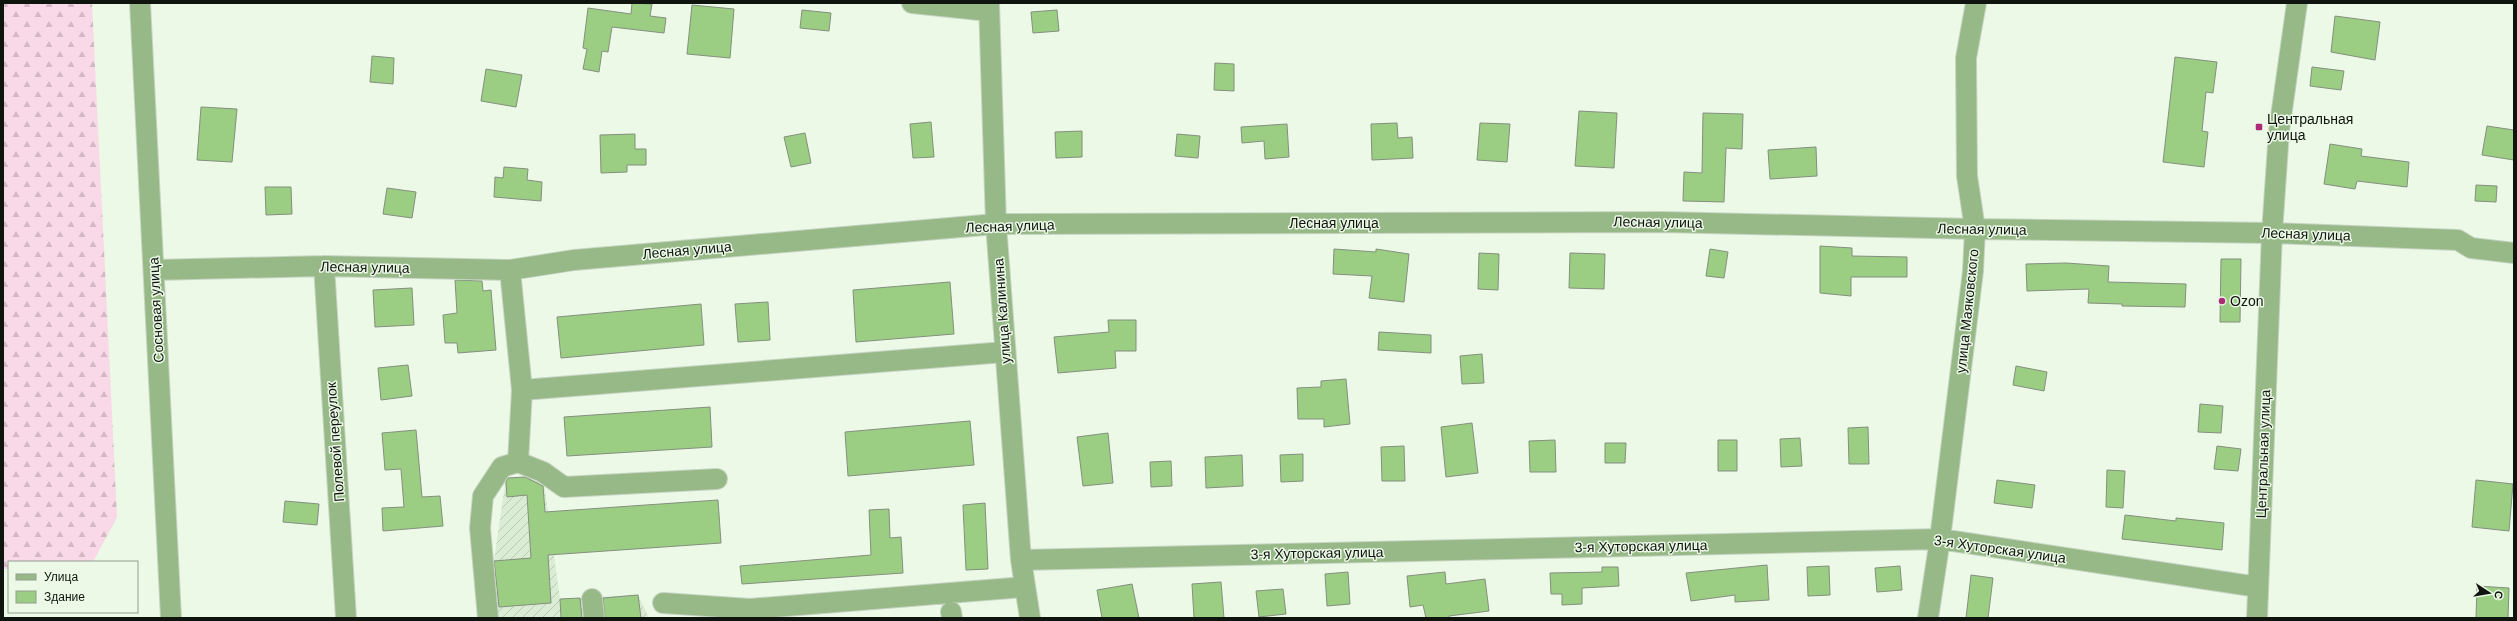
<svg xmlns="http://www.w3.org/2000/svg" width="2517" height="621" font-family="Arial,sans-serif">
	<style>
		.industrial { fill: url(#industrial-furrows) }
		.forest { fill: url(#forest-firs) }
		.building { fill: #9bce83; stroke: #848f7f }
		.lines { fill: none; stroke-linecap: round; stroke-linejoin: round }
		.minor-casing { stroke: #c8d4c3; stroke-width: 22 }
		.minor { stroke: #97b988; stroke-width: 20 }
		.poi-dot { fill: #ab2b79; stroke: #ebf9e6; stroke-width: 1.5 }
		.labels { text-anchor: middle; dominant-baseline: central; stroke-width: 3; stroke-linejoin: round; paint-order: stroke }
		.poi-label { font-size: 14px; fill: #0f140e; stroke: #ebf9e6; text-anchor: start }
		.street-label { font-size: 14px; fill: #0f140e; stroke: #ebf9e6 }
	</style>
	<defs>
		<pattern id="industrial-furrows" width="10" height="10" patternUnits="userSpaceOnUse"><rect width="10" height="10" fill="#daecd3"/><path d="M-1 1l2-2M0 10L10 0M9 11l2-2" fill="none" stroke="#bacab4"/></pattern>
		<pattern id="forest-firs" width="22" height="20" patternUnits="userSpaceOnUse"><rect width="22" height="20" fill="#f9d8e8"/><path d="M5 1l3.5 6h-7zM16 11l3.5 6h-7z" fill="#d4b8c6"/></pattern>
	</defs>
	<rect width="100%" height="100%" fill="#ebf9e6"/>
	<path class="industrial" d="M543,476L560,599L638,595L649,618H498L494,561L506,478Z"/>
	<path class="forest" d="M3,3H92L117,517L93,562H9V569H3Z"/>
	<path class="building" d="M632,3L652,4L650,16L666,18L664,33L612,27L608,52L602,51L599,72L583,69L587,49L583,48L588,8L631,14Z
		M692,5L734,9L730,58L687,54Z
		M802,10L831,13L829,31L800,28Z
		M1057,10L1059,31L1033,33L1031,12Z
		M2335,16L2380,22L2375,60L2331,52Z
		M372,56L394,58L393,84L370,82Z
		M2175,57L2217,62L2213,93L2206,92L2202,131L2208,132L2204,167L2163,162Z
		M1215,63L1234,64V91L1214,90Z
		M2312,67L2344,71L2341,90L2310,86Z
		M486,69L522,75L516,107L481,101Z
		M201,107L237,109L232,162L197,160Z
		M1579,111L1617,113L1614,168L1575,166Z
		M1703,113L1743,114L1742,149L1726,148L1724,202L1683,201L1684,172L1702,173Z
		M931,122L934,157L913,158L910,124Z
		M1397,123L1398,138L1412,137L1413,158L1372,160L1371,124Z
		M1480,123L1510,124L1507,162L1477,160Z
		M1287,124L1289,157L1265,159L1264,141L1242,143L1241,127Z
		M2487,126L2514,130V160L2482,155Z
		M1082,131V157L1056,158L1055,132Z
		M805,133L811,163L791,167L784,137Z
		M635,134V149H646V165H627V172L601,173L600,135Z
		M1177,134L1200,136L1198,158L1175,156Z
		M2330,144L2362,149L2361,156L2409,162L2407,187L2357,181L2355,189L2324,184Z
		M1816,147L1817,176L1770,179L1768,150Z
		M504,167L528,169L527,180L542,182L541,201L494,197L495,177L503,178Z
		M2476,185L2497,186L2496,202L2475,201Z
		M265,187H291L292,214L266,215Z
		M387,188L416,192L412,218L383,214Z
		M1820,246L1852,248V256L1907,257V277H1851V296L1820,293Z
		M1334,249L1376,252V249L1409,254L1404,302L1369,298L1372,276L1333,274Z
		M1710,249L1728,252L1724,278L1706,276Z
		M1479,253L1499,254L1498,290L1478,289Z
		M1570,253L1605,254L1604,289L1569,288Z
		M2221,259H2241L2240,322H2220Z
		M2066,263L2109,266L2108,282L2186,284L2185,307L2122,306V304L2088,303L2089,289L2027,291L2026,264Z
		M455,280L482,281L483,291L491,290L496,350L458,353L457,343H445L443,315L457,313Z
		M950,282L954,334L856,342L853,290Z
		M412,288L414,325L375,327L373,290Z
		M768,302L770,340L738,342L735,304Z
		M701,304L704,345L561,358L557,317Z
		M1108,320H1136V351H1115L1116,368L1058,373L1054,337L1109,332Z
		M1379,332L1431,335V353L1378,350Z
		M1482,354L1484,383L1462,384L1460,356Z
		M408,365L412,396L381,400L378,368Z
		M2016,366L2047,372L2044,391L2013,385Z
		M1346,379L1350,424L1324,427V419H1298L1297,388L1321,387V381Z
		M2200,404L2223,406L2221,433L2198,432Z
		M710,407L712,447L567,456L564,417Z
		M970,421L974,465L848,476L845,432Z
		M1472,423L1478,473L1446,477L1441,427Z
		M1868,427L1869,464H1849L1848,428Z
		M416,430L422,497L440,496L443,526L383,531L382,508L404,507L401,469L385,470L382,433Z
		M1108,433L1113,483L1083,486L1077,437Z
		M1800,438L1802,466L1781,467L1780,439Z
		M1555,440L1556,472H1530L1529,441Z
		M1718,440H1737V471H1718Z
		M1605,443H1626L1625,463H1605Z
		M1404,446L1405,481H1382L1381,447Z
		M2217,446L2241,449L2238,471L2214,469Z
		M1303,454V481L1281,482L1280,455Z
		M1242,455L1243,486L1206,488L1205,457Z
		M1171,461L1172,486L1151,487L1150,462Z
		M2107,470L2125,471L2123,508L2106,507Z
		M525,477L543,486L545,512L718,500L721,543L548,555L551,603L499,607L494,561L531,558L527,495L507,497L506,482L508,478Z
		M1997,480L2035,485L2032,508L1994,503Z
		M2476,480L2513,484L2509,531L2472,527Z
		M285,501L319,504L317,525L283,522Z
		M985,503L988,569L966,570L963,505Z
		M889,509L890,538L901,537L903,573L742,584L740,566L871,555L869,510Z
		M2125,515L2176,521V518L2224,523L2222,550L2122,539Z
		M1767,565L1769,600L1735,602V595L1691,601L1686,573Z
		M1829,566L1830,595L1808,596L1807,567Z
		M1900,566L1902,590L1877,592L1875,568Z
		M1602,567H1618L1619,586L1582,588V604L1562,605V594H1551L1550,573L1602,572Z
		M1348,572L1350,604L1327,606L1325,574Z
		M1445,572L1446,584L1485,579L1489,611L1449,616L1450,618H1426L1423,605L1410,607L1407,576Z
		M1971,575L1993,578L1988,618H1966Z
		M1221,582L1224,618H1194L1192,584Z
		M1132,584L1139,618H1102L1097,590Z
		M2477,586L2509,588L2508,618H2476Z
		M1283,589L1286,614L1259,617L1256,591Z
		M638,595L641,618H605L603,598Z
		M580,598L582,618H561L560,599Z"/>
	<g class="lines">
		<g class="minor-casing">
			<path id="minor" d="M140,3L171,618
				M912,3L989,11
				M989,3L996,224L1021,560L1030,618
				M324,266L346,618
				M154,270L324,266L510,270L574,260L996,224L1662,222L1975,229L2272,233L2458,240L2471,248L2514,253
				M522,390L1005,352
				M518,462L543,472L564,487L717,479
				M1021,560L1940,539L2258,587
				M592,599L594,618
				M663,603L750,609L1024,587
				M951,612L952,618
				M488,618L480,528L483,496L502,467L518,462L522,390L510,270
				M1928,618L1940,539L1973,271L1975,229L1967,176L1966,58L1976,3
				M2257,618L2272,233L2279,131L2297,3"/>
		</g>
		<use href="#minor" class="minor"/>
	</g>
	<g class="poi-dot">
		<rect x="2255" y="123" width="8" height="8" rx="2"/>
		<circle cx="2222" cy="301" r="4"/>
	</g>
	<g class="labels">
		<g class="poi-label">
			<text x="2267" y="119">Центральная<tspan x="2267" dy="16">улица</tspan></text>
			<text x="2230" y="301">Ozon</text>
		</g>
		<g class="street-label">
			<text transform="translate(1658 222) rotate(1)">Лесная улица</text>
			<text x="1334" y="223">Лесная улица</text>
			<text transform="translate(1010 226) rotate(-2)">Лесная улица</text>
			<text transform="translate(1982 229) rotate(1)">Лесная улица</text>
			<text transform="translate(2306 234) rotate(2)">Лесная улица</text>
			<text transform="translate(687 250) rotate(-5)">Лесная улица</text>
			<text transform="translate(365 267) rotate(1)">Лесная улица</text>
			<text transform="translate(156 310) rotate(-93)">Сосновая улица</text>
			<text transform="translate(1002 311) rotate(-94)">улица Калинина</text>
			<text transform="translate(1967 311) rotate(-84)">улица Маяковского</text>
			<text transform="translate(335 442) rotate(-94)">Полевой переулок</text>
			<text transform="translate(2263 454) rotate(-88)">Центральная улица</text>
			<text transform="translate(1641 546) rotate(-1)">3-я Хуторская улица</text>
			<text transform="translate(2000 549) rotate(8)">3-я Хуторская улица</text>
			<text transform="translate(1317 553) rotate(-1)">3-я Хуторская улица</text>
		</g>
	</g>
	<rect width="2517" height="621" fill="none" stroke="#0f140e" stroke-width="8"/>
	<rect x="8" y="561" width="130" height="52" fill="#ebf9e6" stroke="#939d90"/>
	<rect x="16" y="574" width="20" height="6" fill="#97b988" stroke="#939d90"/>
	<text x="44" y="581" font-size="12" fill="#0f140e">Улица</text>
	<rect x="16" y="591" width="20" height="12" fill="#9bce83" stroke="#939d90"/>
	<text x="44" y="601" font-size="12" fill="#0f140e">Здание</text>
	<g transform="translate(2489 593) rotate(102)" stroke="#ebf9e6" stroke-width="3" paint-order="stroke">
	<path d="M0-3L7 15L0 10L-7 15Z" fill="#0f140e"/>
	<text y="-6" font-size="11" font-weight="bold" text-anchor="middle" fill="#0f140e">С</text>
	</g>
</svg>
